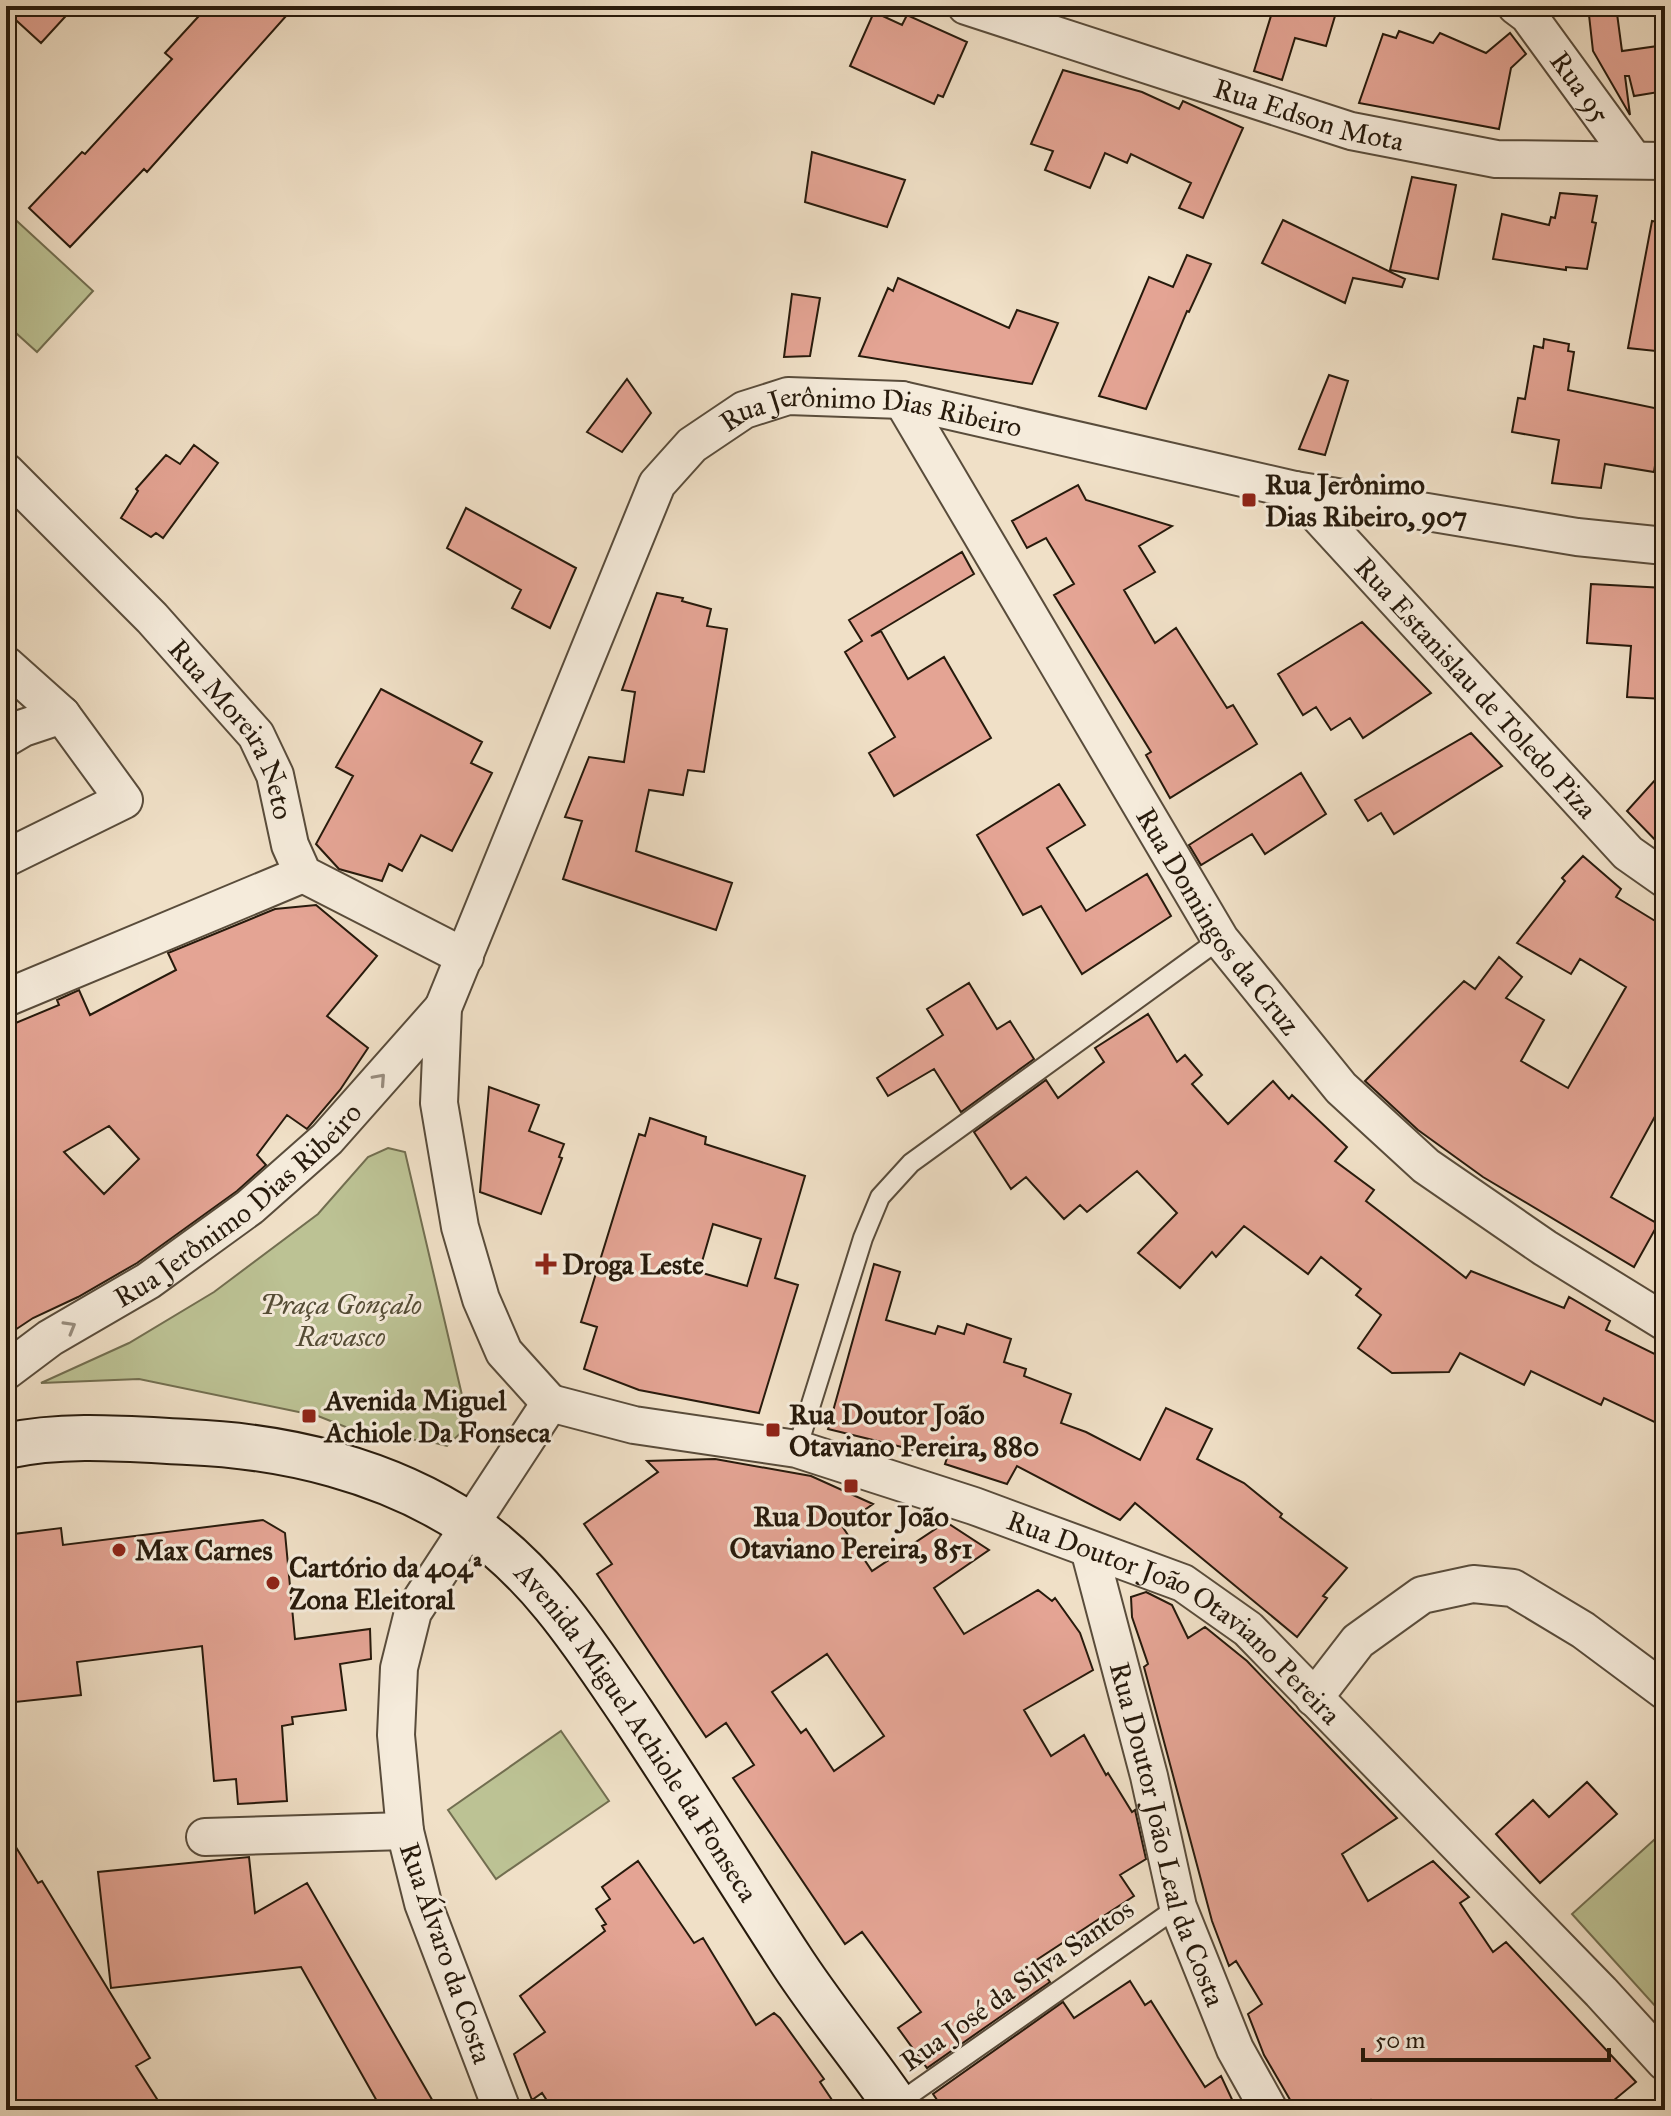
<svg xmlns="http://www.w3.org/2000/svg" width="1671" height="2116" font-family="'IM FELL Great Primer',serif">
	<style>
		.green { fill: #bcc294; stroke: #726e50; stroke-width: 2 }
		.building { fill: #e4a494; stroke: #271a0c; stroke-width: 2; fill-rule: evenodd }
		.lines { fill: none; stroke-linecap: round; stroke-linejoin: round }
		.lane-casing { stroke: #594c3b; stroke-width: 22 }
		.street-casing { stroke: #594c3b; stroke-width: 40 }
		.secondary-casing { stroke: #271a0c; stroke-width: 48 }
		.lane { stroke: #f5ebdb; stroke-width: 18 }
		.street { stroke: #f5ebdb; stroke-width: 36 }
		.secondary { stroke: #f5ebdb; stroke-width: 44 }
		.oneway { stroke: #988d7e }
		.poi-dot { fill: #8f2418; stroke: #f5ebdb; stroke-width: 3 }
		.labels { text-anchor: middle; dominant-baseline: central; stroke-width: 6; stroke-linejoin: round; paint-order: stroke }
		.street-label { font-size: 28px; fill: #271a0c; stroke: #f5ebdb }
		.poi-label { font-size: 28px; font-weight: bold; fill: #271a0c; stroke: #f5ebdb; text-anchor: start }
		.park-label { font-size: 28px; font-style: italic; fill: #544c35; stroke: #f5ebdb }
	</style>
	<rect width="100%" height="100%" fill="#f0e0c7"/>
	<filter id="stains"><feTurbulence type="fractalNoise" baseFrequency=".0025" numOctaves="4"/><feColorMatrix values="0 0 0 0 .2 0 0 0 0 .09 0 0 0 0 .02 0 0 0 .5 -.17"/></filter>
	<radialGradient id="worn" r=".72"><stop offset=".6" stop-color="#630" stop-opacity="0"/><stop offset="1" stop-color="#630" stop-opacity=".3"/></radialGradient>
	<path class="green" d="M6,211L93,291L37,352L6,324Z
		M388,1148L405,1152L469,1425L447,1446L423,1440L376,1439L318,1416L139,1379L41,1383L129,1343L214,1292L318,1214L368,1157Z
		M561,1731L609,1801L496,1879L448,1810Z
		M1665,1830V2017L1572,1914Z"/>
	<path class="building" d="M6,6H75L41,43L6,11Z
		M208,6H295L147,172L144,169L70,247L29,208L82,152L85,154L172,59L165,53Z
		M1274,6H1338L1326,46L1295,38L1282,80L1254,71Z
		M1588,6H1616L1622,51L1665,45V91L1634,96L1629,76H1625L1630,115L1593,51Z
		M874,12L902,25L907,15L967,42L943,97L938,95L934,104L850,66Z
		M1399,31L1433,43L1440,33L1486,53L1510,33L1526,54L1511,68L1499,129L1359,103L1383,34L1396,38Z
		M1063,70L1142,92L1179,109L1183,101L1243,128L1203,218L1179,208L1191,183L1131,154L1127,163L1105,153L1090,188L1045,170L1053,151L1031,144Z
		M812,152L905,180L887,227L805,202Z
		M1412,177L1456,185L1438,279L1390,270Z
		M1560,193L1597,196L1592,222L1596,223L1587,269L1566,267V270L1493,259L1502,214L1549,225L1551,217L1555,218Z
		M1283,220L1405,279L1402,287L1353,278L1345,303L1262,263Z
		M1652,221L1665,223V352L1628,348Z
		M1187,255L1211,264L1189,312L1187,311L1146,409L1099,396L1149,277L1173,287Z
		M898,278L1009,328L1017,310L1058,323L1032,384L859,356L888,288L893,291Z
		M792,294L820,298L810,356L784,357Z
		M1544,339L1569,344L1568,351L1574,352L1568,390L1664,410L1654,472L1605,464L1601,488L1552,483L1559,440L1512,432L1518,398L1525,399L1534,346L1543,348Z
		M1329,375L1348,381L1325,455L1299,449Z
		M627,379L651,413L622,452L587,432Z
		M194,445L218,463L163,538L156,533L151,537L121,518L138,491L136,489L166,455L180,464Z
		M1078,485L1086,500L1172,526L1139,546L1155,572L1124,590L1155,643L1176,628L1227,708L1233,705L1257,744L1170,798L1146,755L1151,752L1054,595L1074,584L1046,538L1027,548L1012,521Z
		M466,508L576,568L550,628L512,608L521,590L447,548Z
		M962,552L974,574L871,636L881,631L908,679L944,657L991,738L894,796L869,753L895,737L845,652L862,641L849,620Z
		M1591,584L1665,588V699L1627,697L1631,646L1587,643Z
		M657,593L683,598L682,601L711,609L707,626L727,629L704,772L688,770L683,795L649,790L636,851L732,883L716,930L563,879L582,821L565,817L589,757L624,762L635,692L622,690Z
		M1362,622L1431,693L1363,738L1350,718L1331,730L1316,707L1303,715L1278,674Z
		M381,689L482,742L471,763L492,773L452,851L421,835L402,871L389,864L382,881L339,869L316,844L353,776L336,767Z
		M1471,733L1502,766L1394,834L1381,813L1368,821L1355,800Z
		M1665,769V850L1627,811Z
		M1301,773L1326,814L1265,854L1252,834L1201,865L1189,845Z
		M1059,784L1085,825L1047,848L1086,911L1147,874L1171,916L1082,974L1041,906L1023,915L977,835Z
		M1583,856L1621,889L1616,897L1665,927V1098L1611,1197L1658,1224L1634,1267L1483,1177L1418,1130L1365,1081L1464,981L1475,989L1499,957L1522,977L1506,998L1544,1020L1521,1061L1568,1088L1626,987L1580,959L1571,974L1517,943L1565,881L1562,878Z
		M316,905L377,956L327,1016L368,1048L340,1090L307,1129L287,1115L257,1155L266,1165L237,1191L137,1263L78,1297L33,1318L6,1336V1027L59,1005L57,1000L79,990L90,1015L176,970L168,953L275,909ZM109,1126L139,1159L104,1194L64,1152Z
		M969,983L997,1029L1010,1021L1034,1059L961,1112L934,1069L888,1096L877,1078L943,1035L927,1009Z
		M1148,1014L1177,1062L1185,1055L1202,1075L1192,1084L1228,1124L1273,1081L1289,1099L1292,1095L1347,1147L1335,1161L1374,1190L1366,1201L1466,1278L1471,1271L1564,1308L1569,1297L1610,1321L1606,1330L1665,1359V1427L1604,1398L1601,1405L1531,1371L1524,1385L1460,1353L1449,1372L1392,1373L1358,1348L1381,1315L1356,1295L1361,1289L1321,1257L1308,1274L1244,1226L1216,1257L1212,1252L1180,1288L1138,1253L1177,1213L1137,1171L1087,1212L1080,1205L1064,1219L1026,1177L1011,1189L974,1132L1046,1080L1058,1098L1104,1062L1095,1048Z
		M489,1087L539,1105L529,1131L564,1144L559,1157L562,1158L541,1214L480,1192Z
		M650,1118L706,1137L705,1144L805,1176L775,1278L798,1285L759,1413L639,1390L584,1369L597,1327L581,1322L639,1134L645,1136ZM713,1224L761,1239L747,1286L699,1272Z
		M874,1264L900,1272L886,1320L935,1334L938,1326L964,1334L967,1324L1011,1339L1004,1362L1026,1369L1024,1376L1071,1394L1061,1423L1086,1432L1140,1460L1166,1408L1212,1429L1197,1459L1244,1483L1282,1514L1280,1517L1347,1568L1323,1596L1327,1598L1297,1637L1135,1503L1120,1520L1017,1466L1007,1484L945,1464L947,1458L828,1429Z
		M715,1459L811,1476L873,1504L842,1526L872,1571L946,1522L989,1550L934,1588L964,1634L1038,1590L1052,1601L1055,1598L1080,1633L1093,1670L1024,1710L1051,1756L1084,1735L1106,1775L1108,1773L1132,1812L1135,1810L1146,1859L1120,1875L1134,1896L1035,1961L1050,1982L927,2068L898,2028L921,2012L862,1932L845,1944L733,1778L754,1765L726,1723L706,1737L597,1574L612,1564L584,1524L658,1472L647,1461ZM827,1654L884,1736L834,1771L806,1729L801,1733L772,1692Z
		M263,1520L285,1533L295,1639L370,1629L371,1659L340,1664L346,1710L292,1717L293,1724L282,1726L287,1801L238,1804L236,1779L214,1781L202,1646L77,1662L81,1695L6,1703V1535L61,1528L63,1545Z
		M1146,1592L1172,1605L1188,1638L1205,1627L1247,1661L1397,1818L1342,1854L1368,1901L1433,1861L1469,1897L1460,1903L1493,1952L1506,1942L1636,2082L1602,2110H1381L1371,2100L1361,2110H1296L1264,2055L1248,2014L1262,2004L1236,1961L1229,1966L1212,1921L1144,1667L1148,1664L1132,1617L1131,1597Z
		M1587,1782L1617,1814L1540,1883L1496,1834L1533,1800L1549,1817Z
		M6,1831L38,1883L42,1881L150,2058L136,2066L164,2110H6Z
		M249,1857L255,1913L307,1883L438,2110H382L301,1967L111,1988L98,1872Z
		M638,1861L694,1943L703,1938L756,2025L774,2013L780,2018L824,2079L820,2082L832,2100L816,2110H553L542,2093L532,2100L514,2054L545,2032L520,1996L605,1931L602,1926L606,1924L596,1909L610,1899L602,1887Z
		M1130,1981L1145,2005L1151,2001L1205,2087L1221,2076L1237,2110H944L933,2094L1063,2002L1074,2018Z"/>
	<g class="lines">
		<g class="lane-casing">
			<path id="lane" d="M797,1449L863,1238L880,1197L911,1163L1220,939
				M894,2106L1178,1907"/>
		</g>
		<g class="street-casing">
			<g id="street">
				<path id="s1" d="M966,6L1351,131L1496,159L1665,161"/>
				<path id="s2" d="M1516,6L1528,15L1633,159"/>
				<path id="s3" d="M902,400L1220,939L1341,1088L1426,1166L1545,1248L1665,1322"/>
				<path id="s4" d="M6,472L152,618L256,735L275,775L290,845L303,874L465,957"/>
				<path id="s5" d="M1295,490L1628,853L1665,879"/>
				<path d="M6,665L62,715L124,800L6,858"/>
				<path d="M6,738L23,728L62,715"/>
				<path d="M6,998L303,874"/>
				<path id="s6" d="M6,1371L50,1338L148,1281L250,1207L327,1139L443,1008"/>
				<path id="s7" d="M550,1403L504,1352L481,1299L460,1227L439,1103L443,1008L657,484L692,445L744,410L788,396L902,400L1295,490L1577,537L1665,546"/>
				<path id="s8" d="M550,1403L634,1425L797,1449L974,1506L1183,1583L1248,1629L1601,1992L1665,2062"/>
				<path id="s9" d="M1089,1549L1149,1776L1178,1907L1235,2049L1269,2110"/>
				<path d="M1314,1698L1358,1641L1422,1595L1473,1584L1513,1588L1583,1630L1665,1691"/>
				<path d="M205,1837L405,1831"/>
				<path d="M502,2110L423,1903L405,1831L396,1735L399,1668L413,1612L550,1403"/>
			</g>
		</g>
		<g class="secondary-casing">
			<g id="secondary">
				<path id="s10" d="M6,1446C65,1433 128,1439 188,1442C285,1446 387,1470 469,1525C539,1572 585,1644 631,1712C685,1793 736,1875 789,1957C823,2010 864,2058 899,2110"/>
			</g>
		</g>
		<use href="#lane" class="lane"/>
		<use href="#street" class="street"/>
		<use href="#secondary" class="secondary"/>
	</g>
	<defs><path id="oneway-chevron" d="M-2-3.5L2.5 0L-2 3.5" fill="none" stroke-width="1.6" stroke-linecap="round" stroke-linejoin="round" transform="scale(2)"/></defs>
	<g class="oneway">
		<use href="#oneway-chevron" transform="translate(380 1079) rotate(-48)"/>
		<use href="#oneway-chevron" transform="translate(70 1327) rotate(-30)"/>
	</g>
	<g class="poi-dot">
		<rect x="1241" y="492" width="16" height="16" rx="4"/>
		<path d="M542 1252h8v8h8v8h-8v8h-8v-8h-8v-8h8z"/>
		<rect x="301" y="1408" width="16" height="16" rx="4"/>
		<rect x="765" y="1422" width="16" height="16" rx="4"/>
		<rect x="843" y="1478" width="16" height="16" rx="4"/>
		<circle cx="119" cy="1550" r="8"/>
		<circle cx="273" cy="1583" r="8"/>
	</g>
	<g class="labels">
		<g class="street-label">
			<text stroke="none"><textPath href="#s2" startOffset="104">Rua 95</textPath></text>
			<text stroke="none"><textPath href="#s1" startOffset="360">Rua Edson Mota</textPath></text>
			<text stroke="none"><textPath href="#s7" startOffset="1232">Rua Jerônimo Dias Ribeiro</textPath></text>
			<text stroke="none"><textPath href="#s5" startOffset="268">Rua Estanislau de Toledo Piza</textPath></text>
			<text stroke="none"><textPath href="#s4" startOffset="346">Rua Moreira Neto</textPath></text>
			<text stroke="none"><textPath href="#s3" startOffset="610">Rua Domingos da Cruz</textPath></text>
			<text stroke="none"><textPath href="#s6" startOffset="286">Rua Jerônimo Dias Ribeiro</textPath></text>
			<text stroke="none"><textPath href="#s8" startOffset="670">Rua Doutor João Otaviano Pereira</textPath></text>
			<text stroke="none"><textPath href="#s10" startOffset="748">Avenida Miguel Achiole da Fonseca</textPath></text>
			<text stroke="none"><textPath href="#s9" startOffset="296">Rua Doutor João Leal da Costa</textPath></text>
			<text transform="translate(446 1953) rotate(71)">Rua Álvaro da Costa</text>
			<text transform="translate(1017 1985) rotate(-35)">Rua José da Silva Santos</text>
		</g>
		<g class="poi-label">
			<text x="1265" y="484">Rua Jerônimo<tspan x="1265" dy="32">Dias Ribeiro, 907</tspan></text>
			<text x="562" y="1264">Droga Leste</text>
			<text x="325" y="1400">Avenida Miguel<tspan x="325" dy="32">Achiole Da Fonseca</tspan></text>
			<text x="789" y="1414">Rua Doutor João<tspan x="789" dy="32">Otaviano Pereira, 880</tspan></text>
			<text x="851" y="1516" text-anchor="middle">Rua Doutor João<tspan x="851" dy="32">Otaviano Pereira, 851</tspan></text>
			<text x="135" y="1550">Max Carnes</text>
			<text x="289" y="1567">Cartório da 404ª<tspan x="289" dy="32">Zona Eleitoral</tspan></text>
		</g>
		<g class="park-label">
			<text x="341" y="1304">Praça Gonçalo<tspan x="341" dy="32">Ravasco</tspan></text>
		</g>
	</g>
	<rect width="1671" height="2116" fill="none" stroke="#f0e0c7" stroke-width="32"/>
	<rect x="8" y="8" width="1655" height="2100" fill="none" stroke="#271a0c" stroke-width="4"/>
	<rect x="16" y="16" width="1639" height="2084" fill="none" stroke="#271a0c" stroke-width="2"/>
	<path d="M1363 2048v12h246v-12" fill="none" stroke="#271a0c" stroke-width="4"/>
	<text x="1375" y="2048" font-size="24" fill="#271a0c" stroke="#f5ebdb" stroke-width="6" paint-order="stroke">50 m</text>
	<rect width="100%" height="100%" filter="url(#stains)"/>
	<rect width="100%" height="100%" fill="url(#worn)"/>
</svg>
